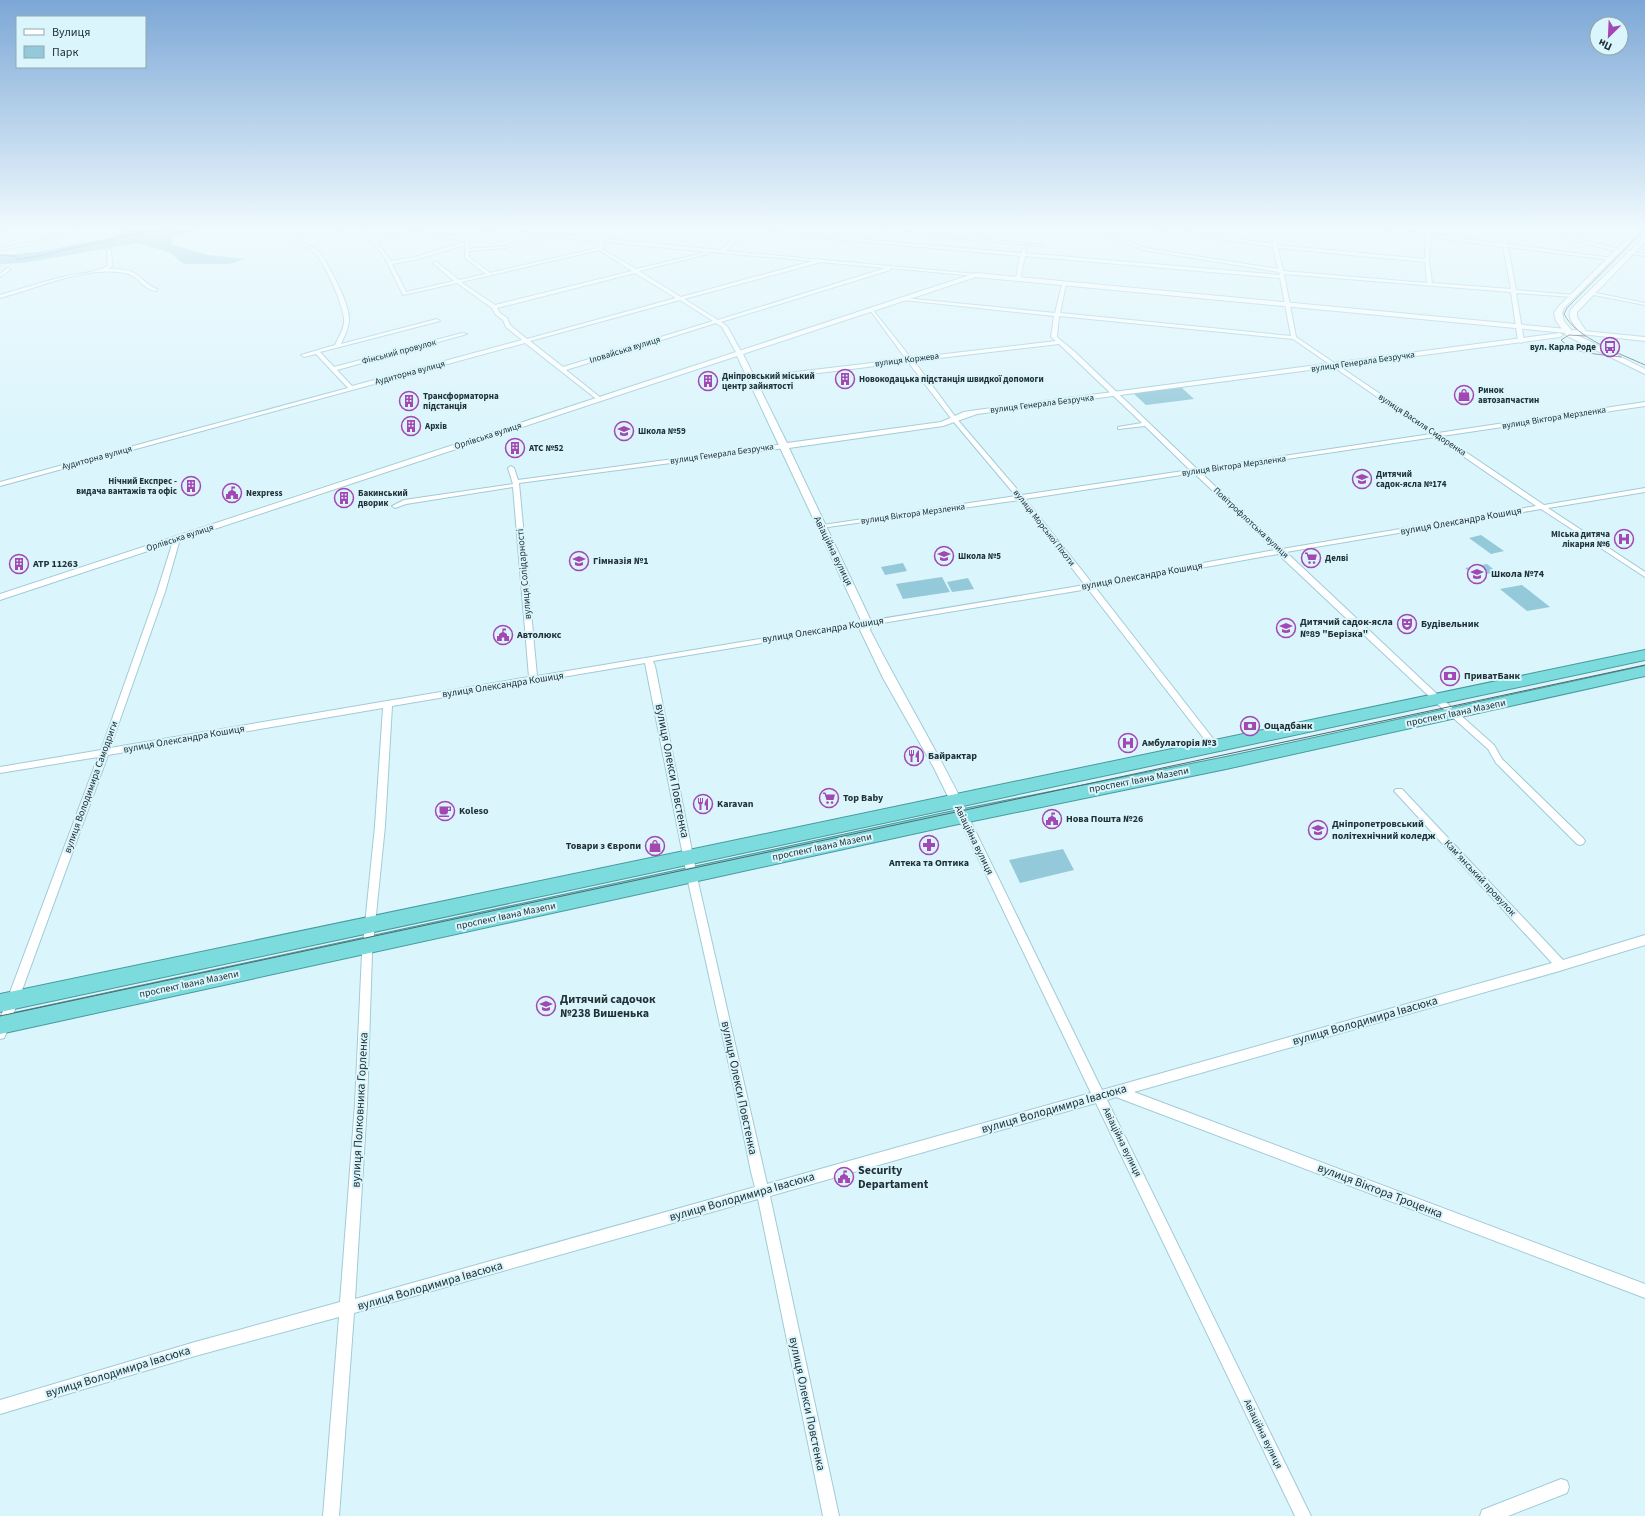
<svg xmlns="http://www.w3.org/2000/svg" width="1645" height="1516" font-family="'Source Sans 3',sans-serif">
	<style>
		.green { fill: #93c9d9 }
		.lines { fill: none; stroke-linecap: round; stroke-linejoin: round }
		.stream { stroke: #7b94bb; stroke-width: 1.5 }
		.minor-casing { stroke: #a0cbd7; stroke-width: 2 }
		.tertiary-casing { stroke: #a0cbd7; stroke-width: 2 }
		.secondary-casing { stroke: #a0cbd7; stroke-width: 2 }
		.trunk-casing { stroke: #479a9d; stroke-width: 2 }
		.minor { fill: #fff; fill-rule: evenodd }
		.tertiary { fill: #fff; fill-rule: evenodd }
		.secondary { fill: #fff; fill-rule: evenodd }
		.trunk { fill: #7cdbdc; fill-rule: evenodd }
		.tram { stroke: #54676d; stroke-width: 1 }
		.labels { text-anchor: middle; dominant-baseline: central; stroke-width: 4; stroke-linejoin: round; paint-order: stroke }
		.far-poi-label { font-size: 9px; font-weight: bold; fill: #213237; stroke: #dbf5fc; text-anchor: start }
		.far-street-label { font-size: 9px; fill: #213237; stroke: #dbf5fc }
		.street-label { font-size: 10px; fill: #213237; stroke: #dbf5fc }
		.poi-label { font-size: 10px; font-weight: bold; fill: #213237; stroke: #dbf5fc; text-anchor: start }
		.near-street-label { font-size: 12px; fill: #213237; stroke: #dbf5fc }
		.near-poi-label { font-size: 12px; font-weight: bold; fill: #213237; stroke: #dbf5fc; text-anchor: start }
	</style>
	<rect width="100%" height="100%" fill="#dbf5fc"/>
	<path class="green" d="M133,226H252C241,231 230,227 218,227C202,228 187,232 173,238L171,244L208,255L245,259L230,264H184L169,252L137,243L24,263L0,264V256L44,251L112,237Z
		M1181,387L1194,399L1146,405L1133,393Z
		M1481,535L1504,551L1491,554L1469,538Z
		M903,563L907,571L885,575L881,567Z
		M1487,564L1497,572L1475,576L1465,568Z
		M942,577L950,592L903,599L896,584Z
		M968,578L974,589L952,592L947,582Z
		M1522,585L1550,607L1527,611L1500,589Z
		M1063,849L1074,870L1020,883L1009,860Z"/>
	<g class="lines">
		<path class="stream" d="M0,255L15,256L17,259L29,258L131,235L182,226"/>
		<g class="minor-casing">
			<path id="minor" d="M24,226H36L0,231V229Z
				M81,226H86C70,239 21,246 0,250V248C24,243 61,239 81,226Z
				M281,226H285L290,235L340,232L381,226H391L340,234L293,237L317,250L321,254C330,268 350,304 349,320C349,328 344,337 341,344L437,319L440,321L320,352L334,367L462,333L467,334L337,370L352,386L522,340L506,327L503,320L496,315L492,308L457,283L403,295L385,258L371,240L403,233L399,232L393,226H397L401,230L467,238L469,242V249L505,246L544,236L447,227L445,226H459L602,239L617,226H621L606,239L721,250L739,233V231L695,226L738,228L739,226H741L742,229L1021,253L1022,249L1024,248L1026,249L1025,253L1280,275L1279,272L1144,250L1099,232L1107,226H1112L1104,232L1145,248L1278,269L1273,247L1129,226H1139L1209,235L1213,226H1217L1213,236L1273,244L1272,239L1275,226H1279L1276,239L1277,245L1425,259L1426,236L1353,226L1351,237L1349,238L1347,237L1349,226H1364L1426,234V226H1430V234L1503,244L1500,226H1504L1507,244L1612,258L1610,260L1508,247L1516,290L1573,295L1575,296L1573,297L1516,293L1524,341L1521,343L1518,341L1511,292L1284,274L1296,337L1438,433L1645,402V406L1442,436L1544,505L1645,488V492L1548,508L1645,572V577L1541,509L1286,552L1439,696L1494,745L1502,759L1583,838L1585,841L1583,844L1580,845L1577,844L1496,763L1488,749L1433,700L1278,554L1095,587L1218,745L1219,747L1218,749H1212L1088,589L653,661L655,666L699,886L767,1184L1091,1093L958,816L960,813H966L968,816L1102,1090L1552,963L1396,793L1394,791L1396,789H1402L1563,960L1645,935V945L1556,972L1134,1092L1645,1284V1298L1116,1097L1107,1100L1311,1516H1295L1096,1103L770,1196L839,1516H823L758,1199L354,1313L339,1516H323L339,1317L195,1356L0,1414V1400L195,1342L340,1302L355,1104L362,954L375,826L383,708L108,755L6,1034L4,1038L0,1039V1019L98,757L0,773V767L101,750L157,592L174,538H178L180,539L165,592L110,748L529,677L513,487L406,504L395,508L392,506L404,500L513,484L508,468L511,466L514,468L518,480L785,444L788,446L785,448L519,483L537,676L1085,585L1019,500L821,528V526L823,525L1016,496L953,421L908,362L753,381L750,379L753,377L906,359L870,310L872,309L911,358L1056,341L1051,337L1054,316L904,300L902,299L904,298L1055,313L1062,284L1064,283L1066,284L1060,313L1291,336L1280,278L1025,256L1020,279L1018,280L1016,279L1020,256L743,231L742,234L726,251L976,274L978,275L976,276L890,268V270L721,322L727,326L742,353L741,354H737L722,327L716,323L566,370L601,398V400L599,401L525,343L0,486V482L348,388L316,354L304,357L301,355L335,345C338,338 345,328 344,319C344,306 324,261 314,252C302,242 287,242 281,226ZM411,234L464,240L465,242L415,257L391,261L376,241ZM548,237L600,241L598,248L490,273L469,257V251L505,248ZM1430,237L1503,247L1511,289L1432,283L1429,261ZM604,242L720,253H722L813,261L681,297L639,271L708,254V252L636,269L602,249ZM465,245V258L486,274L459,280L435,261L433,263L454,281L406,292L392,264L418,259ZM1278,248L1425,262L1427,283L1283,271ZM599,250L632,271L495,305L461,282ZM821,262L886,268L718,320L684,299ZM635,273L676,298L527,339L510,325L507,318L500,313L497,308ZM680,300L713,321L563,367L530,341ZM1059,316L1293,339L1431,434L1197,469L1075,352L1057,337ZM1059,344L1142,423L1118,427V429L1145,426L1190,470L1022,495L957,419L914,361ZM1435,437L1536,506L1282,549L1200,472ZM1194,473L1275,550L1092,583L1025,499ZM645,663L689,886L735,1092L751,1172L755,1187L355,1299L367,1104L372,954L385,826L392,706Z
				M880,226H884L882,228L887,230L1043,245L1041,246L887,232L879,230Z
				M955,226L1030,228L1037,226L1038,227L1030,230L957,227Z
				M109,249L111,250L112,266L108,269C117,269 129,269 136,274C143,279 148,286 157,289V291C146,291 140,280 131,275C127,273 121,272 117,272C81,268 34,289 0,298V295C21,289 42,282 63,277C77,273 96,273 108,266L107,250Z
				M1617,249L1645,254V256L1617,251Z
				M7,268L11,269L0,277V274Z
				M1591,292L1645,303V305L1589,294V293Z
				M1573,330L1645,337V341L1571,333L1570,332Z
				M1561,1479L1567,1481L1569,1487L1567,1493L1508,1516H1480L1482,1510Z"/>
		</g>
		<g class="tertiary-casing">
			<path id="tertiary" d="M1553,226H1559L1553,232L1622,250L1619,252L1549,234L1547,232Z
				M976,273L1567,329L1570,331L1567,333L976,277L743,354L787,443L941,422L964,412L977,410L1560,333L1563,335L1560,337L977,414L943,426L789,448L872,623L870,630C902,693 939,753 969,816L967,819L963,821L959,819L934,768L883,678L860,630L862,623L858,614L737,356L0,600V594Z"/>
		</g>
		<g class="secondary-casing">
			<path id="secondary" d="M1640,226H1645V227L1564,308L1562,313L1564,321L1572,331L1578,330C1573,323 1567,318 1571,309L1645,236V242L1577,312V317L1586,331L1584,334L1577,335L1645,369V374L1567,336L1556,321L1554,313L1559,306Z"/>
		</g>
		<g class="trunk-casing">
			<path id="trunk" d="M1645,650V660L0,1012V994Z
				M1645,666V676L1226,769L949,826L0,1034V1016L949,812L1226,757Z"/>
		</g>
		<use href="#minor" class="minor"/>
		<use href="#tertiary" class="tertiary"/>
		<use href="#secondary" class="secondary"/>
		<use href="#trunk" class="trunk"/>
		<path class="tram" d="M1645,229L1567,308L1564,314C1576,338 1621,354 1645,365
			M1585,336L1569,335L1561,340C1575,355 1602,354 1621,357
			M0,1016L1645,665"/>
	</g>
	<linearGradient id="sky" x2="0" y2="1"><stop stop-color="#7ca7d6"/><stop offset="0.52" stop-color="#effafe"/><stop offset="1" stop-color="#effafe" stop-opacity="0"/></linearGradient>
	<rect width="1645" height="438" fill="url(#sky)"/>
	<defs>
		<g id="bus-ring" transform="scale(1)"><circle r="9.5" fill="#dbf5fc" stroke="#a347b2" stroke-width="1.5"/><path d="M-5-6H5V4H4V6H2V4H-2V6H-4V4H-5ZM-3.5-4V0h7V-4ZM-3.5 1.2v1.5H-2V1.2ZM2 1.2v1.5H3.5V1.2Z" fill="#a347b2"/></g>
		<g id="building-ring" transform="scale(1)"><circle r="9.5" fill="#dbf5fc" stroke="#a347b2" stroke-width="1.5"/><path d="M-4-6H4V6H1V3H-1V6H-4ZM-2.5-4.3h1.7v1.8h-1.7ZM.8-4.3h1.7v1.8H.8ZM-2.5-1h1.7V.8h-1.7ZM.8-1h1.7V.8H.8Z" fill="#a347b2"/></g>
		<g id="shop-ring" transform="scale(1)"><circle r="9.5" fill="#dbf5fc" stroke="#a347b2" stroke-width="1.5"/><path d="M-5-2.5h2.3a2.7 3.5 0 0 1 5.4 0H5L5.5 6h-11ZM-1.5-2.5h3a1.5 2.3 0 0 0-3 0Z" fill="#a347b2"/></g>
		<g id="school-ring" transform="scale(1)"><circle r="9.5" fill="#dbf5fc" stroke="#a347b2" stroke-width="1.5"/><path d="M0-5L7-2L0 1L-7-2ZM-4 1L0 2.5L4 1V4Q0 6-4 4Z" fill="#a347b2"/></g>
		<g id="civic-ring" transform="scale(1)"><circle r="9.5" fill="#dbf5fc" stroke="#a347b2" stroke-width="1.5"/><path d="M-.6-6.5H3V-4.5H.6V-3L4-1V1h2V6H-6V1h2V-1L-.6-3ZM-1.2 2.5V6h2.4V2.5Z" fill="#a347b2"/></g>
		<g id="hospital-ring" transform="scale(1)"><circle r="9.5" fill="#dbf5fc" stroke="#a347b2" stroke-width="1.5"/><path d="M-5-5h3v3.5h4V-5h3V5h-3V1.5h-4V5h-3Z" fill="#a347b2"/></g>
		<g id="supermarket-ring" transform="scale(1)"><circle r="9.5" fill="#dbf5fc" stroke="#a347b2" stroke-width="1.5"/><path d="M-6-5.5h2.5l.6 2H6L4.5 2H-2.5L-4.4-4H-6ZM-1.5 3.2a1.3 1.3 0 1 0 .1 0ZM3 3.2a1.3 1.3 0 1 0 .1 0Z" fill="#a347b2"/></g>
		<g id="theatre-ring" transform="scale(1)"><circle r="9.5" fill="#dbf5fc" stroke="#a347b2" stroke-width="1.5"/><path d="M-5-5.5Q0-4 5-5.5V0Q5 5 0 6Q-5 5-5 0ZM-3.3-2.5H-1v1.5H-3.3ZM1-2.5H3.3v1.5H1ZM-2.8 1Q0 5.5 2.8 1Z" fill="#a347b2"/></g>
		<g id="bank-ring" transform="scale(1)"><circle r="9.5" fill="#dbf5fc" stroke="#a347b2" stroke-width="1.5"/><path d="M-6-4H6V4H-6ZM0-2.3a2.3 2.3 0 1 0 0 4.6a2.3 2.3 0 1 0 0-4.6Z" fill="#a347b2"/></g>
		<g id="restaurant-ring" transform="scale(1)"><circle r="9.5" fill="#dbf5fc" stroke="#a347b2" stroke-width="1.5"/><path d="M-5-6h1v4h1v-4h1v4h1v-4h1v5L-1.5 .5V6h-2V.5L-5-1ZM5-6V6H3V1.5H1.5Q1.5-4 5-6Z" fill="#a347b2"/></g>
		<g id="cafe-ring" transform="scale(1)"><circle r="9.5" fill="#dbf5fc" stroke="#a347b2" stroke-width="1.5"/><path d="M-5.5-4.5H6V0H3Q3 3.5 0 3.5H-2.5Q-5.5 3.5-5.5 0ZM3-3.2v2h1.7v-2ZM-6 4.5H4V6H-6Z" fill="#a347b2"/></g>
		<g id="university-ring" transform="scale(1)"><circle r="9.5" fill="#dbf5fc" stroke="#a347b2" stroke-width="1.5"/><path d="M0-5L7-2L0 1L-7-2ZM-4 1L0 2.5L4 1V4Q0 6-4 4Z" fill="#a347b2"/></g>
		<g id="pharmacy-ring" transform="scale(1)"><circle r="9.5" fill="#dbf5fc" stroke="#a347b2" stroke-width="1.5"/><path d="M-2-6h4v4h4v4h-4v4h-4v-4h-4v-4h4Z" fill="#a347b2"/></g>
	</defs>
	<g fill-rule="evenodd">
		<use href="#bus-ring" x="1610" y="347"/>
		<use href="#building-ring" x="845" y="379"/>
		<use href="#building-ring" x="708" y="381"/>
		<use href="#shop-ring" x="1464" y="395"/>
		<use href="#building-ring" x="409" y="401"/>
		<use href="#building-ring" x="411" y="426"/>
		<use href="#school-ring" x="624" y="431"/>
		<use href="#building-ring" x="515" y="448"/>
		<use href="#school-ring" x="1362" y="479"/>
		<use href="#building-ring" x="191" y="486"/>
		<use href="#civic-ring" x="232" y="493"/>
		<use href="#building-ring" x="344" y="498"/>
		<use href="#hospital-ring" x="1624" y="539"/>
		<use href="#school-ring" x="944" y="556"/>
		<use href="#supermarket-ring" x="1311" y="558"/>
		<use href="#school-ring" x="579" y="561"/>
		<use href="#building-ring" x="19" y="564"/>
		<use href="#school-ring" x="1477" y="574"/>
		<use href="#theatre-ring" x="1407" y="624"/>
		<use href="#school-ring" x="1286" y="628"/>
		<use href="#civic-ring" x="503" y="635"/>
		<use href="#bank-ring" x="1450" y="676"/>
		<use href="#bank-ring" x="1250" y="726"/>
		<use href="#hospital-ring" x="1128" y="743"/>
		<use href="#restaurant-ring" x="914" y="756"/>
		<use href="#supermarket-ring" x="829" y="798"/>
		<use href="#restaurant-ring" x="703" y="804"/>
		<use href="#cafe-ring" x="445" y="811"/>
		<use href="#civic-ring" x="1052" y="819"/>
		<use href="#university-ring" x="1318" y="830"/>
		<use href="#pharmacy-ring" x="929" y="845"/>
		<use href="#shop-ring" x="655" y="846"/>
		<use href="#school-ring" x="546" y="1006"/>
		<use href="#civic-ring" x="844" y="1177"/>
	</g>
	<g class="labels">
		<g class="far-poi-label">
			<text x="1596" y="347" text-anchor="end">вул. Карла Роде</text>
			<text x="722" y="376">Дніпровський міський<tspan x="722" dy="10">центр зайнятості</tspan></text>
			<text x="859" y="379">Новокодацька підстанція швидкої допомоги</text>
			<text x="1478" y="390">Ринок<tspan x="1478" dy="10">автозапчастин</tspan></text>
			<text x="423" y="396">Трансформаторна<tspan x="423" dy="10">підстанція</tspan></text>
			<text x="425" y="426">Архів</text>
			<text x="638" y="431">Школа №59</text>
			<text x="529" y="448">АТС №52</text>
			<text x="1376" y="474">Дитячий<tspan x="1376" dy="10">садок-ясла №174</tspan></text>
			<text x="177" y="481" text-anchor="end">Нічний Експрес -<tspan x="177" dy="10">видача вантажів та офіс</tspan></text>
			<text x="246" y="493">Nexpress</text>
			<text x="358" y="493">Бакинський<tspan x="358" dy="10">дворик</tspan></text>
			<text x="1610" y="534" text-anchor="end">МІська дитяча<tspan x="1610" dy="10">лікарня №6</tspan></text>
			<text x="958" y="556">Школа №5</text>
			<text x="1325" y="558">Делві</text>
		</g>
		<g class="far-street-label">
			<text transform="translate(625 350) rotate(-17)">Іловайська вулиця</text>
			<text transform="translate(399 352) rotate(-15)">Фінський провулок</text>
			<text transform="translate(907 360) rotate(-7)">вулиця Коржева</text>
			<text transform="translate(1363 362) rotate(-8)">вулиця Генерала Безручка</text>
			<text transform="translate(410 373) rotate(-15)">Аудиторна вулиця</text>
			<text transform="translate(1042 404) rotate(-7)">вулиця Генерала Безручка</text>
			<text transform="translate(1554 418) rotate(-9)">вулиця Віктора Мерзленка</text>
			<text transform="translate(1422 425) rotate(34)">вулиця Василя Сидоренка</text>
			<text transform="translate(488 436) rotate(-18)">Орлівська вулиця</text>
			<text transform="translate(722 454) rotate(-8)">вулиця Генерала Безручка</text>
			<text transform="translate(97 458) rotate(-15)">Аудиторна вулиця</text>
			<text transform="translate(1234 466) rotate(-8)">вулиця Віктора Мерзленка</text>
			<text transform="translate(913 514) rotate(-8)">вулиця Віктора Мерзленка</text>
			<text transform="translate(1251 523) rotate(43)">Повітрофлотська вулиця</text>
			<text transform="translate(1044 528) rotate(52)">вулиця Морської Піхоти</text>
			<text transform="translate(180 538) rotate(-18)">Орлівська вулиця</text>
		</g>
		<g class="street-label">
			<text transform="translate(1461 521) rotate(-10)">вулиця Олександра Кошиця</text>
			<text transform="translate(833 551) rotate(64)">Авіаційна вулиця</text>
			<text transform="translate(524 574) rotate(-95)">вулиця Солідарності</text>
			<text transform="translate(1142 576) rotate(-10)">вулиця Олександра Кошиця</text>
			<text transform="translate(823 630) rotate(-9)">вулиця Олександра Кошиця</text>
			<text transform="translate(503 685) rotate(-9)">вулиця Олександра Кошиця</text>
			<text transform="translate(1456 713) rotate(-12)">проспект Івана Мазепи</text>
			<text transform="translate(184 739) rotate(-10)">вулиця Олександра Кошиця</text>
			<text transform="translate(1139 780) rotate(-11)">проспект Івана Мазепи</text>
			<text transform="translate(91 787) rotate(-70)">вулиця Володимира Самодриги</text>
			<text transform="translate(974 840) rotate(64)">Авіаційна вулиця</text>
			<text transform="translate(822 847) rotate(-12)">проспект Івана Мазепи</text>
			<text transform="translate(1480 878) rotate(47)">Камʼянський провулок</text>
			<text transform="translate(506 916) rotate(-12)">проспект Івана Мазепи</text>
			<text transform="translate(189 984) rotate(-12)">проспект Івана Мазепи</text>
			<text transform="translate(1122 1142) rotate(64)">Авіаційна вулиця</text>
			<text transform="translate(1263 1434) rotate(64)">Авіаційна вулиця</text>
		</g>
		<g class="poi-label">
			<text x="593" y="561">Гімназія №1</text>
			<text x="33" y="564">ATP 11263</text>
			<text x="1491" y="574">Школа №74</text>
			<text x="1300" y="622">Дитячий садок-ясла<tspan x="1300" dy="12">№89 "Берізка"</tspan></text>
			<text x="1421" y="624">Будівельник</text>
			<text x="517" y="635">Автолюкс</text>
			<text x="1464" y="676">ПриватБанк</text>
			<text x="1264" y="726">Ощадбанк</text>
			<text x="1142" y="743">Амбулаторія №3</text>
			<text x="928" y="756">Байрактар</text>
			<text x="843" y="798">Top Baby</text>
			<text x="717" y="804">Karavan</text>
			<text x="459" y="811">Koleso</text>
			<text x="1066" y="819">Нова Пошта №26</text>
			<text x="1332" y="824">Дніпропетровський<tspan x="1332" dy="12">політехнічний коледж</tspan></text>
			<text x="641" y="846" text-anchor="end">Товари з Європи</text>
			<text x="929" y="863" text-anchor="middle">Аптека та Оптика</text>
		</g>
		<g class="near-street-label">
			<text transform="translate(672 771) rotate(79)">вулиця Олекси Повстенка</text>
			<text transform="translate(1365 1021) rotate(-16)">вулиця Володимира Івасюка</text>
			<text transform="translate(739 1088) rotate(78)">вулиця Олекси Повстенка</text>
			<text transform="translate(1054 1109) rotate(-16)">вулиця Володимира Івасюка</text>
			<text transform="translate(360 1110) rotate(-87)">вулиця Полковника Горленка</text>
			<text transform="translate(1380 1191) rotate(21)">вулиця Віктора Троценка</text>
			<text transform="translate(742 1197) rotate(-16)">вулиця Володимира Івасюка</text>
			<text transform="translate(430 1286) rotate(-16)">вулиця Володимира Івасюка</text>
			<text transform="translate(118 1372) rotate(-17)">вулиця Володимира Івасюка</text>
			<text transform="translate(807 1404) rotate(78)">вулиця Олекси Повстенка</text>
		</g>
		<g class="near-poi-label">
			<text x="560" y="999">Дитячий садочок<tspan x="560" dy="14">№238 Вишенька</tspan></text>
			<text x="858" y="1170">Security<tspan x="858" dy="14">Departament</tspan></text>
		</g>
	</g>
	<rect x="16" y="16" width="130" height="52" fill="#dbf5fc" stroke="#91a7ad"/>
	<rect x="24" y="29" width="20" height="6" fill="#ffffff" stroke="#91a7ad"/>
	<text x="52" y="36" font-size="12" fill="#213237">Вулиця</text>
	<rect x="24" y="46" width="20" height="12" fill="#93c9d9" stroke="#91a7ad"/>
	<text x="52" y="56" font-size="12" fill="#213237">Парк</text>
	<g transform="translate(1609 36) rotate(204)"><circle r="19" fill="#dbf5fc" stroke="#91a7ad"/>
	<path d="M0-3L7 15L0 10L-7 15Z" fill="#a347b2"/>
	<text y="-6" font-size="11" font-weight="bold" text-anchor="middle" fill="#213237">Пн</text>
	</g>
</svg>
